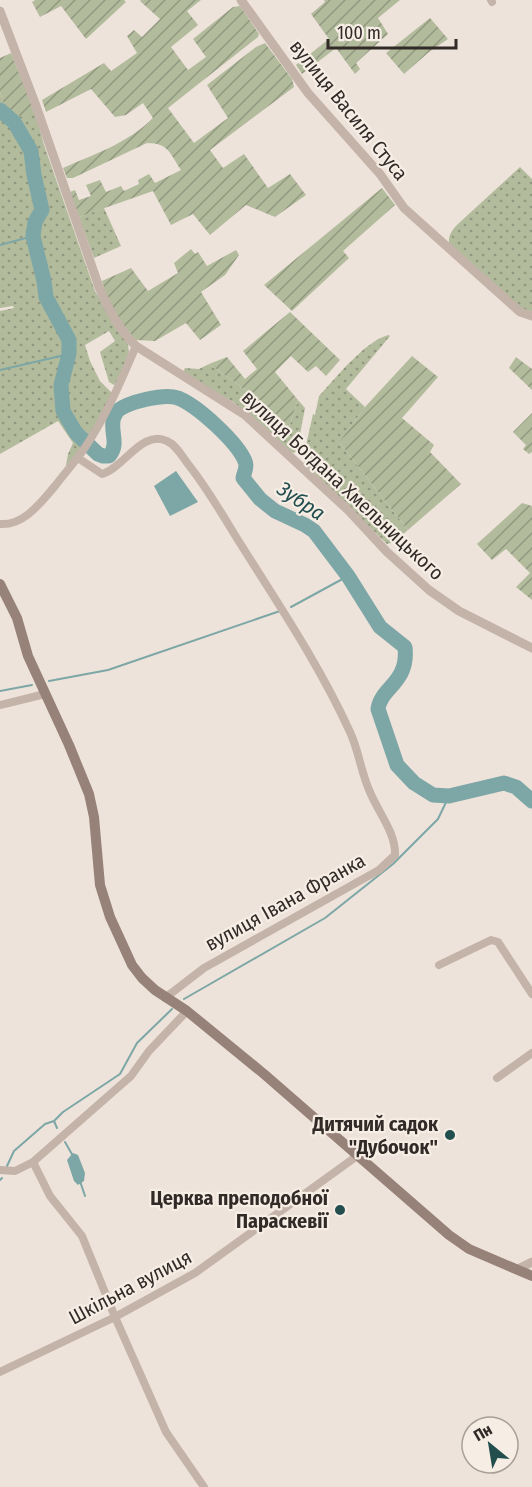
<svg xmlns="http://www.w3.org/2000/svg" width="532" height="1487" font-family="'Fira Sans Condensed',sans-serif">
	<style>
		.grass { fill: url(#grass-dots) }
		.garden { fill: url(#garden-furrows) }
		.water { fill: #7ca7a6 }
		.lines { fill: none; stroke-linecap: round; stroke-linejoin: round }
		.stream { stroke: #7ca7a6; stroke-width: 2 }
		.river { stroke: #7ca7a6; stroke-width: 15 }
		.minor { stroke: #c4b3a8; stroke-width: 8 }
		.tertiary { stroke: #c4b3a8; stroke-width: 9 }
		.secondary { stroke: #978279; stroke-width: 10 }
		.poi-dot { fill: #224e4e; stroke: #f6ede5; stroke-width: 2 }
		.labels { text-anchor: middle; dominant-baseline: central; stroke-width: 4.5; stroke-linejoin: round; paint-order: stroke }
		.street-label { font-size: 20px; fill: #322a27; stroke: #f6ede5 }
		.poi-label { font-size: 20px; font-weight: bold; fill: #322a27; stroke: #f6ede5; text-anchor: end }
		.water-label { font-size: 21px; font-style: italic; fill: #224e4e; stroke: #f6ede5 }
	</style>
	<defs>
		<pattern id="grass-dots" width="8" height="8" patternUnits="userSpaceOnUse" patternTransform="scale(1.5)"><rect width="8" height="8" fill="#b2bb9c"/><path d="M2 2h.1M6 6h.1" fill="none" stroke="#91987f" stroke-width="1.8" stroke-linecap="round"/></pattern>
		<pattern id="garden-furrows" width="10" height="10" patternUnits="userSpaceOnUse" patternTransform="scale(1.5)"><rect width="10" height="10" fill="#b2bb9c"/><path d="M-1 1l2-2M0 10L10 0M9 11l2-2" fill="none" stroke="#91987f"/></pattern>
	</defs>
	<rect width="100%" height="100%" fill="#eee3da"/>
	<path class="grass" d="M0,92L5,108L36,115L44,145L95,291L128,344L129,352L117,384L114,385L109,382L100,352L115,341L109,331L85,345L90,361L100,381L112,393L85,445L70,465H66L68,454L73,443L58,421L0,454V311L14,308L13,306L0,308Z
		M520,167L532,179V312L522,309L449,244C448,234 453,229 459,223Z
		M104,208L121,246L94,258L79,217Z
		M388,335L390,336L346,389L365,407L339,442L408,530L394,542L387,544L306,465L303,459L313,414L315,415L319,396L346,366L364,349L378,339Z
		M209,364L261,401L289,427L298,400L305,408L297,450L294,453L291,452L261,424L233,402L184,374L183,372L185,368L199,369Z"/>
	<path class="garden" d="M35,0H124L126,2L86,39L61,6L40,17L32,2Z
		M141,0H201L187,11L198,25L171,47L188,70L206,57L193,39L233,7L240,6L259,34L258,37L168,108L194,143L228,118L207,85L256,47L265,43L292,79L294,87L210,150L223,168L244,154L268,188L290,174L306,195L275,217L246,205L210,235L193,214L171,225L153,191L79,217L70,192L75,190L79,200L91,196L86,185L100,180L106,192L121,186L124,191L139,184L138,180L149,174L155,183L181,170C170,154 169,143 147,143L73,178H67L63,168C95,154 128,143 153,118L143,103L126,115L115,117L91,89L46,112L42,100L104,63L111,71L137,53L127,36L134,30L142,37L160,19L140,1Z
		M324,0H400L378,18L388,34L356,63L360,69L355,74L336,48L302,74L296,65L329,39L311,14L325,2Z
		M430,18L448,39L429,52L404,74L386,53Z
		M11,53L36,115L22,117L5,108L0,92V58Z
		M382,188L395,205L343,251L349,258L292,311L264,285Z
		M191,249L195,254L198,252L207,266L236,250L239,255L225,275L201,292L221,325L200,340L186,323L155,341L136,340C121,324 107,302 102,281L131,268L148,291L178,273L174,263Z
		M290,312L340,360L326,376L316,366L308,372L291,356L275,372L298,400L289,427L261,401L209,364L227,357L245,379L257,369L243,351Z
		M412,356L438,377L402,418L434,445L430,452L461,484L408,530L339,442L365,407Z
		M516,357L532,369V390L509,368Z
		M532,413V452L529,454L523,449L526,445L513,432Z
		M522,503L532,506V600L516,587L530,573L506,549L492,560L477,544Z"/>
	<path class="water" d="M176,471L198,502L170,516L154,486Z
		M73,1153L78,1155L85,1173L84,1181L78,1185L74,1181L67,1160Z"/>
	<g class="lines">
		<path class="stream" d="M0,245L33,236
			M0,370L69,354
			M291,607L348,576
			M49,681L108,670L280,611
			M0,691L32,685
			M184,999L325,918L393,864L438,819L449,796
			M54,1121L57,1128
			M65,1142L73,1156
			M7,1166L14,1151L45,1124L54,1121L63,1112L120,1074L137,1043L172,1009
			M0,1180L2,1178
			M80,1181L85,1196"/>
		<path class="river" d="M0,110L14,122L31,151L34,175L42,210L35,222L33,236L44,281L46,297L69,340V354L61,385L63,411L76,433L98,454L103,456H109C119,445 111,434 113,421C113,418 115,415 117,411C128,402 164,393 178,398C198,406 237,442 245,461C248,467 244,472 243,478L260,499L275,511L305,525L314,531L348,576L380,627L405,647C409,683 381,687 378,709L397,765L414,783L433,795L449,796L504,783L516,787L532,801"/>
		<path class="minor" d="M491,0L492,2
			M78,458L102,474C124,468 142,429 167,441C176,445 182,456 188,464C207,488 222,514 238,540C277,602 319,664 350,732C359,751 361,773 370,792C378,812 396,833 395,855L379,870L204,968L165,998
			M0,524C24,526 41,502 55,486C64,474 75,462 84,449C106,417 121,381 136,346
			M0,705L45,694
			M439,965L491,940L498,942L532,994
			M497,1078L532,1053
			M33,1162L50,1196L82,1236L115,1317L166,1432L204,1487
			M0,1170L15,1171L33,1162L131,1076L149,1051L187,1011
			M0,1372L115,1317L195,1273L357,1156"/>
		<path class="tertiary" d="M241,0L308,93L380,174L404,208L520,312L532,316
			M0,11L35,103L99,287C108,309 119,330 136,346L245,415L348,510L387,552L429,590L459,611L532,648
			M518,1269L532,1262"/>
		<path class="secondary" d="M0,584L17,618L28,656L69,745L89,794L94,817L100,885L110,917L132,965L142,978L155,990L187,1011L264,1074L449,1235L469,1249L532,1276"/>
	</g>
	<g class="poi-dot">
		<circle cx="450" cy="1135" r="6"/>
		<circle cx="340" cy="1210" r="6"/>
	</g>
	<g class="labels">
		<g class="street-label">
			<text transform="translate(349 110) rotate(51)">вулиця Василя Стуса</text>
			<text transform="translate(343 485) rotate(43)">вулиця Богдана Хмельницького</text>
			<text transform="translate(285 902) rotate(-29)">вулиця Івана Франка</text>
			<text transform="translate(130 1287) rotate(-28)">Шкільна вулиця</text>
		</g>
		<g class="poi-label">
			<text x="438" y="1124">Дитячий садок<tspan x="438" dy="23">"Дубочок"</tspan></text>
			<text x="328" y="1198">Церква преподобної<tspan x="328" dy="23">Параскевії</tspan></text>
		</g>
		<g class="water-label">
			<text transform="translate(301 501) rotate(34)">Зубра</text>
		</g>
	</g>
	<g transform="translate(490 1445) rotate(330)"><circle r="28" fill="#f6ede5" stroke="#a89f99" stroke-width="1.5"/>
	<path d="M0-4.5L10 22L0 15L-10 22Z" fill="#224e4e"/>
	<text y="-9" font-size="16" font-weight="bold" text-anchor="middle" fill="#322a27">Пн</text>
	</g>
	<path d="M328 39v9h128v-9" fill="none" stroke="#322a27" stroke-width="3"/>
	<text x="337" y="39" font-size="18" fill="#322a27" stroke="#f6ede5" stroke-width="4.5" paint-order="stroke">100 m</text>
</svg>
